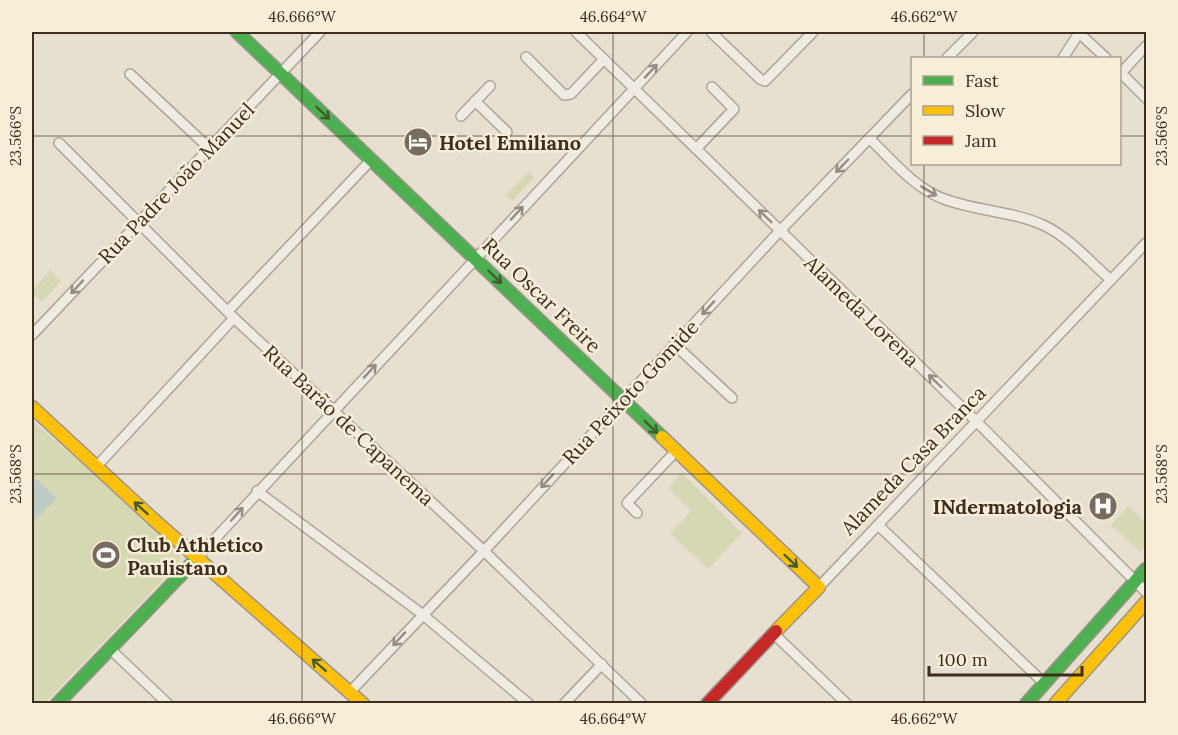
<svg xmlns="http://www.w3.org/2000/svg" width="1178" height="735" font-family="Lora,serif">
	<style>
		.green { fill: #d6d7b3 }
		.water { fill: #bcccc2 }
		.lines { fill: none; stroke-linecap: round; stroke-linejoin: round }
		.street-casing { stroke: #ada599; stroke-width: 12 }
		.fast-casing { stroke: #9c958a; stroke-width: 15 }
		.slow-casing { stroke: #9c958a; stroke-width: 15 }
		.jam-casing { stroke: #9c958a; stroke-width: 15 }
		.street { stroke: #efebe3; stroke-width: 9 }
		.fast { stroke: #4caf50; stroke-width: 12 }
		.slow { stroke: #ffc107; stroke-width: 12 }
		.jam { stroke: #c62828; stroke-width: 12 }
		.oneway { stroke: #968c82 }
		.oneway2 { stroke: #425b31 }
		.ticks { fill: none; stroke: #3d2e20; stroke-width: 1.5; stroke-opacity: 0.45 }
		.labels { text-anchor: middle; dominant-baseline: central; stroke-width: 5; stroke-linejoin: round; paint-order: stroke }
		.poi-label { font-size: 20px; font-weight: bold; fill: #3d2e20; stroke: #f7eed8; text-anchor: start }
		.street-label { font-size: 20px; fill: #3d2e20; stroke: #f7eed8 }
		.neatline { fill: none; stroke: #3d2e20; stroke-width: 2 }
		.ticks-label { font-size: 15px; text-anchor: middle; fill: #3d2e20 }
	</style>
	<rect width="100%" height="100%" fill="#e7e0d1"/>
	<path class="green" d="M529,172L534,177L512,201L506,195Z
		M50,270L61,281L42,302L32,293V291Z
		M32,420L179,549L180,562L44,704L32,703Z
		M682,473L742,533L708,569L670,533L691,511L668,488Z
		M1128,506L1146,523V544L1140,552L1111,525Z"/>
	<path class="water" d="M34,476L56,498L32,523V478Z"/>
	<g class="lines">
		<g class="street-casing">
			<path id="street" d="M576,32L977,422L1146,592
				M711,32L760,79L765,81L813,32
				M1078,32L1106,58
				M526,57L564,95L571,94L604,59
				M947,58L973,32
				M1063,58L1079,33
				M1120,72L1146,98
				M1121,73L1146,46
				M130,74L209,148
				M475,101L507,132
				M461,116L490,86
				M869,138C892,160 914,188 944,199C976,211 1012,211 1043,225C1069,237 1090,262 1111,280
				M59,143L234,318L484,551L642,704
				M696,149L734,109L712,87
				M228,311L372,159
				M32,335L320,32
				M674,344L732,398
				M96,467L234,318
				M257,491L422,614L529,704
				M637,513L627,503L676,451
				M878,525L1044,683
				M198,557L687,32
				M819,587L1146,243
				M774,634L847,704
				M109,648L168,704
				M350,692L484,551L776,235L912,94
				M564,704L602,664"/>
		</g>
		<g class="fast-casing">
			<path id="fast" d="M237,32L662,437
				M57,704L198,557
				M1026,704L1146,569"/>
		</g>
		<g class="slow-casing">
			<path id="slow" d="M32,407L153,519L363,704
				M662,437L819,587L776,631
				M1055,704L1146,602"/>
		</g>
		<g class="jam-casing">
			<path id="jam" d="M707,704L776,631"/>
		</g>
		<use href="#street" class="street"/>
		<use href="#fast" class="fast"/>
		<use href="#slow" class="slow"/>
		<use href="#jam" class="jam"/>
	</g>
	<defs><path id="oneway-shaft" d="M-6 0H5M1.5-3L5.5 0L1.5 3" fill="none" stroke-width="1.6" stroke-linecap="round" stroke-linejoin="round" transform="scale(1.5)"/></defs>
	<g class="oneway">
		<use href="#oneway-shaft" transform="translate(651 71) rotate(-47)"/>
		<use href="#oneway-shaft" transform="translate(842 166) rotate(134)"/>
		<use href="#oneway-shaft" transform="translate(929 191) rotate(31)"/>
		<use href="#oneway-shaft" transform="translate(517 213) rotate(-47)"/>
		<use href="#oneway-shaft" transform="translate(765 216) rotate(-136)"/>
		<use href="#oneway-shaft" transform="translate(77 287) rotate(133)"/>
		<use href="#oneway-shaft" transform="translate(708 308) rotate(133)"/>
		<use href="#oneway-shaft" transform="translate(370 371) rotate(-47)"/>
		<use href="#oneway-shaft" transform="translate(935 381) rotate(-136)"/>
		<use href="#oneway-shaft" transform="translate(547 481) rotate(133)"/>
		<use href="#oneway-shaft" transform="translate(237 514) rotate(-48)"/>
		<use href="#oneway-shaft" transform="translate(399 639) rotate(133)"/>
	</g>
	<g class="oneway2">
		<use href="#oneway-shaft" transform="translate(323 113) rotate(43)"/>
		<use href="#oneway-shaft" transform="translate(495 277) rotate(44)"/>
		<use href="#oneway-shaft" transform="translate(651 427) rotate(44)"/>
		<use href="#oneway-shaft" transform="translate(141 508) rotate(-138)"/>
		<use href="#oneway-shaft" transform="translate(791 561) rotate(44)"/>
		<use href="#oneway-shaft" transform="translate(319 665) rotate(-139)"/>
	</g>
	<path class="ticks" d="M302,32V704M613,32V704M924,32V58M32,136H912M1120,136H1146M924,164V704M32,474H1146"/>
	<defs>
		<g id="hotel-disc" transform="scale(1.5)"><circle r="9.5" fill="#786c5e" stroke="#f7eed8"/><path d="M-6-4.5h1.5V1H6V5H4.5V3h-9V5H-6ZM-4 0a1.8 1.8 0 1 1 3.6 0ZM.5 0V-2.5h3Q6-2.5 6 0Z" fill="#fff"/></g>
		<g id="hospital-disc" transform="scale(1.5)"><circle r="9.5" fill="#786c5e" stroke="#f7eed8"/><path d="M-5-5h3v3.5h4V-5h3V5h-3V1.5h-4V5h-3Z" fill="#fff"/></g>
		<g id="stadium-disc" transform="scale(1.5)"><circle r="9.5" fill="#786c5e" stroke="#f7eed8"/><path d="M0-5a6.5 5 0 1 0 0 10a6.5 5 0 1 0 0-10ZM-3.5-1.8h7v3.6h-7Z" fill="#fff"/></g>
	</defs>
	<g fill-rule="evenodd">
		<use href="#hotel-disc" x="418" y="142"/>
		<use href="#hospital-disc" x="1103" y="506"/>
		<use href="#stadium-disc" x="106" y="555"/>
	</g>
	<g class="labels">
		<g class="poi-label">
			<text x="439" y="142">Hotel Emiliano</text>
			<text x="1082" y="506" text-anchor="end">INdermatologia</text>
			<text x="127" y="544">Club Athletico<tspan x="127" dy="23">Paulistano</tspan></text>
		</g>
		<g class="street-label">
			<text transform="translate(176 183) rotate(-46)">Rua Padre João Manuel</text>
			<text transform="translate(542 295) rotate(44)">Rua Oscar Freire</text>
			<text transform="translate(862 311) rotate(44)">Alameda Lorena</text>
			<text transform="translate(630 392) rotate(-47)">Rua Peixoto Gomide</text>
			<text transform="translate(349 425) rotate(43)">Rua Barão de Capanema</text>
			<text transform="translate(913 460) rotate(-46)">Alameda Casa Branca</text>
		</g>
	</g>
	<rect width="1178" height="735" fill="none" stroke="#f7eed8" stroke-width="66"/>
	<rect x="911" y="57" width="210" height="108" fill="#f7eed8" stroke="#ada18e" stroke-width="1.5"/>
	<rect x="923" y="76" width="30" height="9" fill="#4caf50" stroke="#ada18e" stroke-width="1.5"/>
	<text x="965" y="87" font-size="18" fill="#3d2e20">Fast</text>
	<rect x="923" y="106" width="30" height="9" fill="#ffc107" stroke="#ada18e" stroke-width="1.5"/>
	<text x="965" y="117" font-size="18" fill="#3d2e20">Slow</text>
	<rect x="923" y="136" width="30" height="9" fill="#c62828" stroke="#ada18e" stroke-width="1.5"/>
	<text x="965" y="147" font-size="18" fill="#3d2e20">Jam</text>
	<path d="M929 666v9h153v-9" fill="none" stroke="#3d2e20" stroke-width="3"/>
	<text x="938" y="666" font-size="18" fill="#3d2e20" stroke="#f7eed8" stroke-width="4.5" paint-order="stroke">100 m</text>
	<rect x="33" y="33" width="1112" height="669" class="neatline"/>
	<g class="ticks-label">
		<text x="302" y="22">46.666°W</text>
		<text x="613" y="22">46.664°W</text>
		<text x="924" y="22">46.662°W</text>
		<text transform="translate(16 136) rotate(-90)" y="5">23.566°S</text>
		<text transform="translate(1162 136) rotate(-90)" y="5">23.566°S</text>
		<text transform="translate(16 474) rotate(-90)" y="5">23.568°S</text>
		<text transform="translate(1162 474) rotate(-90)" y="5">23.568°S</text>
		<text x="302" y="724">46.666°W</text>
		<text x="613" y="724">46.664°W</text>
		<text x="924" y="724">46.662°W</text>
	</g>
</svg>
